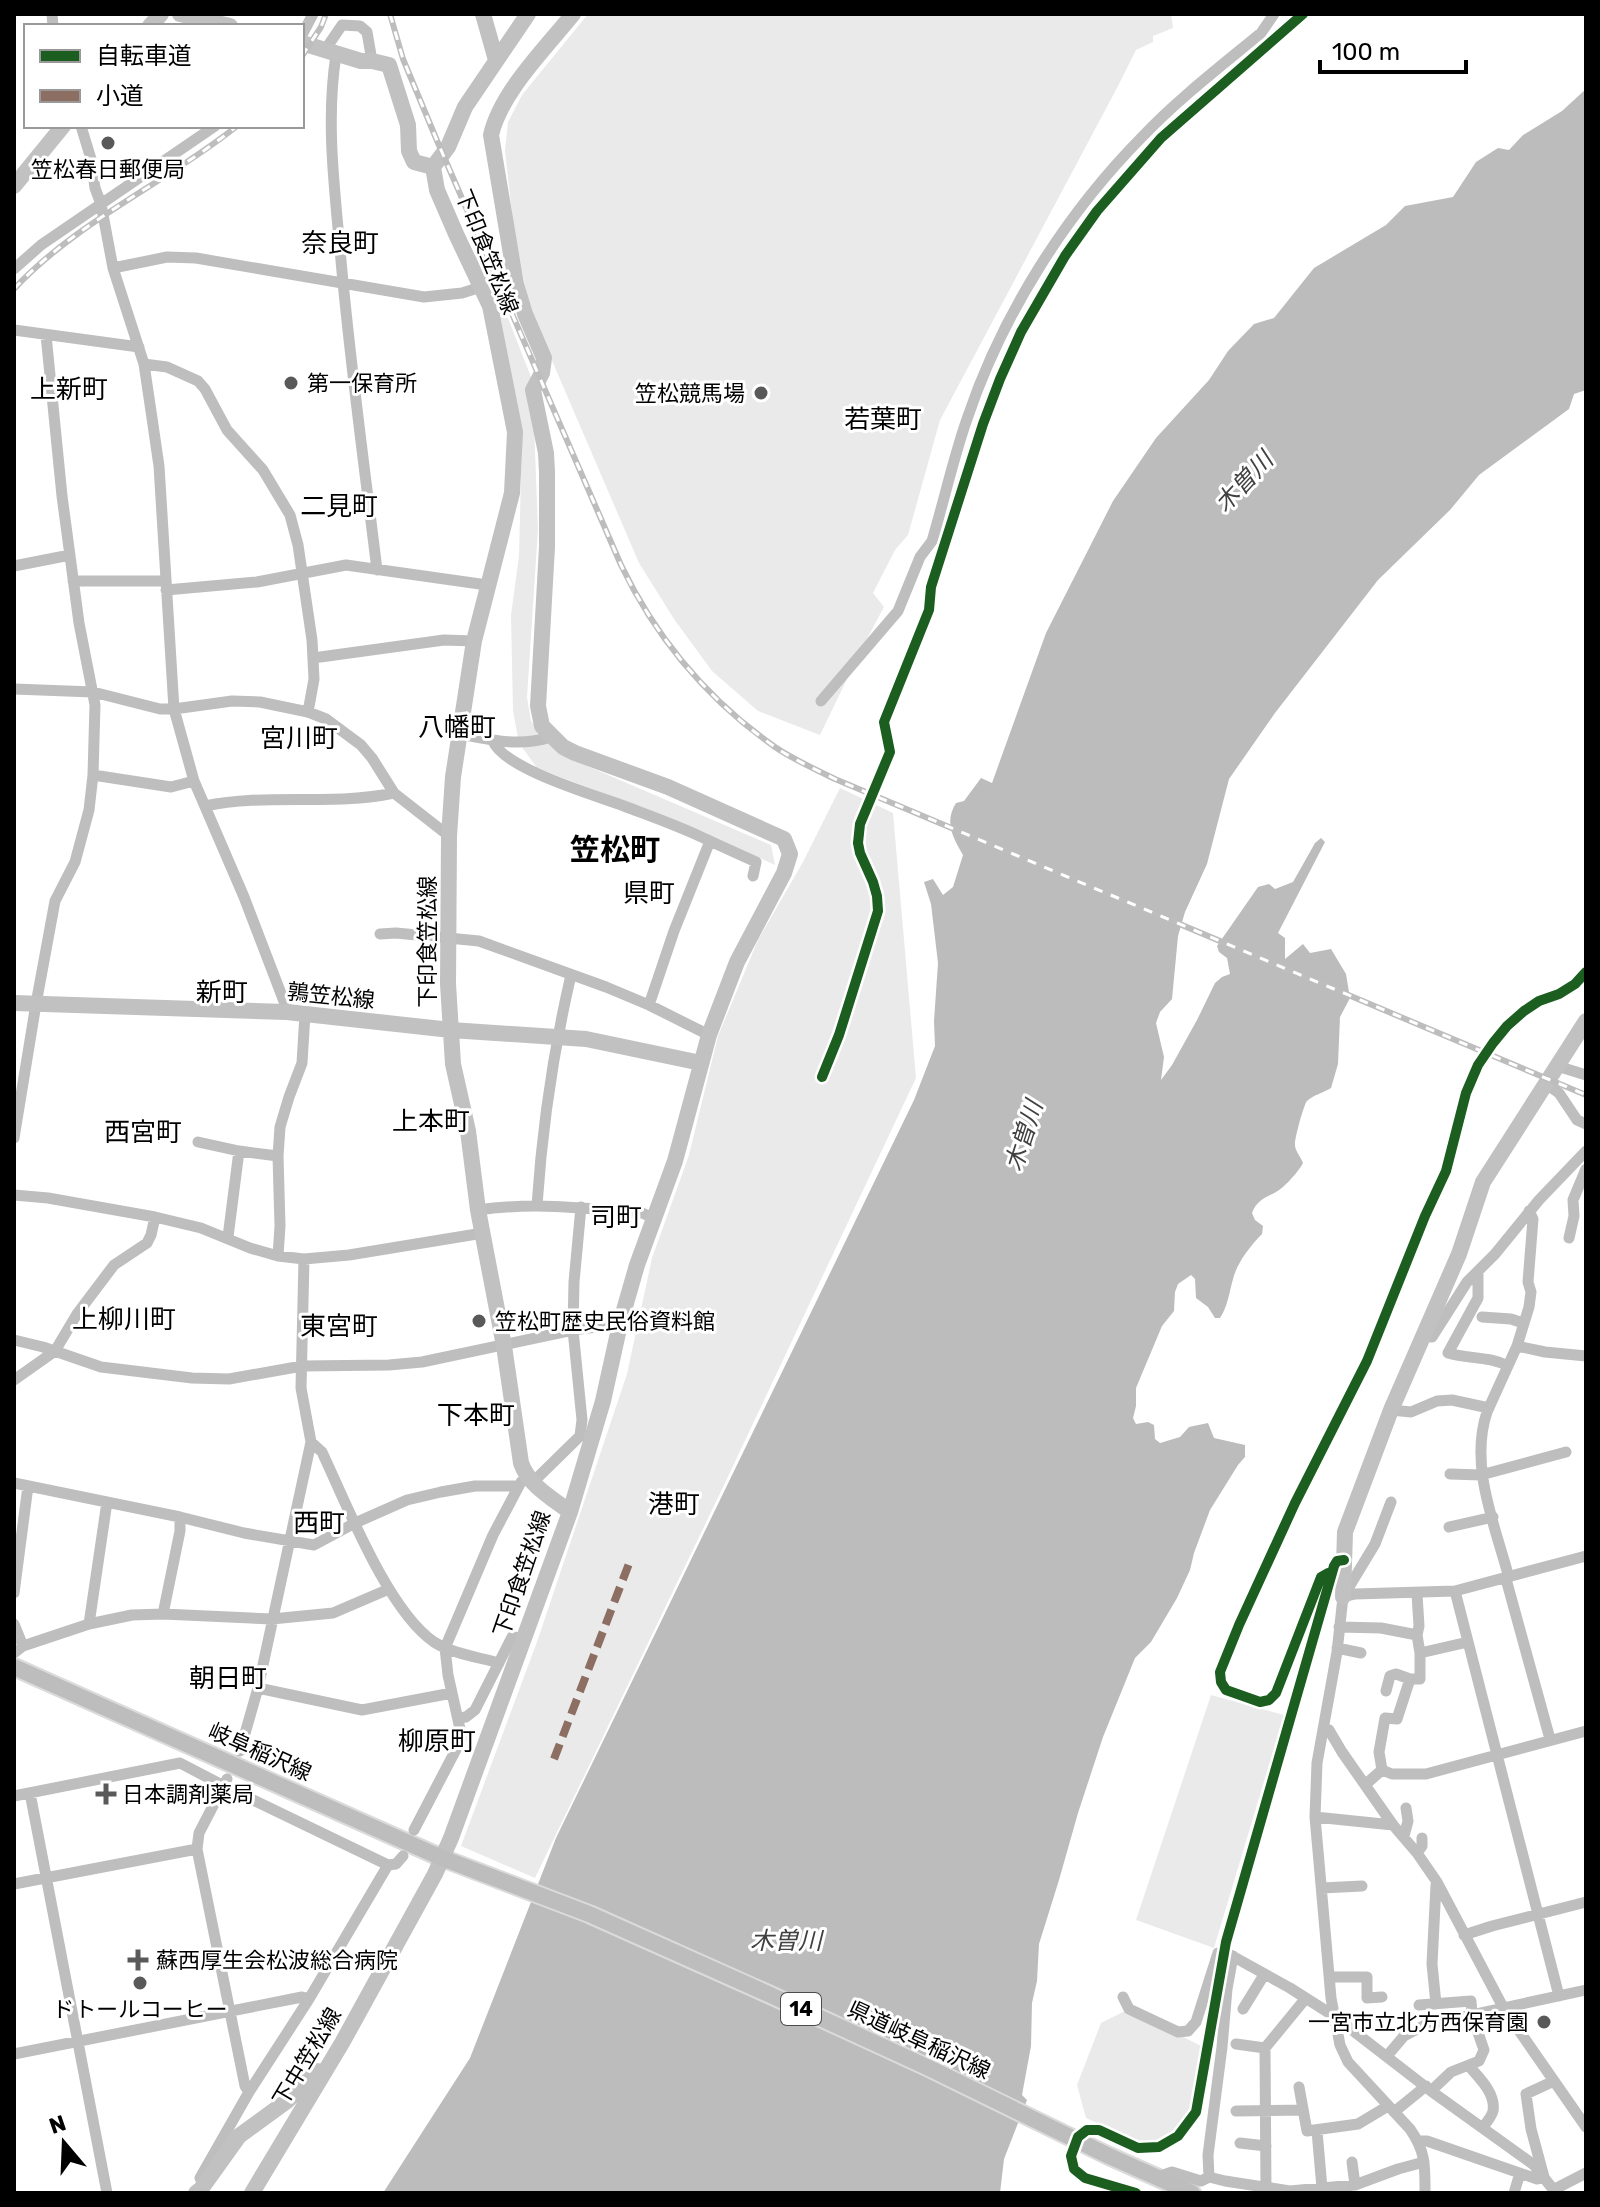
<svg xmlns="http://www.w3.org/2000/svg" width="1600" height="2207" font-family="Rubik,'Noto Sans JP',sans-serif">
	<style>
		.green { fill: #eaeaea }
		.water { fill: #bcbcbc }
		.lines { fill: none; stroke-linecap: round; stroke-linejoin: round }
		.primary-casing { stroke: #dbdbdb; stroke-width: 20 }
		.street { stroke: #bebebe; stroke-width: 11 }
		.secondary { stroke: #c1c1c1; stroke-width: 16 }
		.primary { stroke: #bdbdbd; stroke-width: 16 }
		.rail-casing { stroke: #bdbdbd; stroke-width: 6 }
		.rail { stroke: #fff; stroke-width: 3; stroke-dasharray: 9; stroke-linecap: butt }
		.quiet { stroke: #8d6e63; stroke-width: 8; stroke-dasharray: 16 8; stroke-linecap: butt }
		.cycleway-casing { stroke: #fff; stroke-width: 15 }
		.cycleway { stroke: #1b5e20; stroke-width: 10 }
		.poi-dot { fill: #595959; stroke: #fff; stroke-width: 3 }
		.labels { text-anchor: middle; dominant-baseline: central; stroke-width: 6; stroke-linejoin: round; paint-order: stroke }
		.shield { fill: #fff; stroke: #4c4c4c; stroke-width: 2 }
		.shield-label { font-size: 20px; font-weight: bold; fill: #000 }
		.poi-label { font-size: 22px; fill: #000; stroke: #fff; text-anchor: start }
		.street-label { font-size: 22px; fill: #000; stroke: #fff }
		.water-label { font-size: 24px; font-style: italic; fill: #404040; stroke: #fff }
		.quarter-label { font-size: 26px; fill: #000; stroke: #fff }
		.district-label { font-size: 30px; font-weight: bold; fill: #000; stroke: #fff }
	</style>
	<rect width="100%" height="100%" fill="#fff"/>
	<path class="green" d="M588,14H1171L1173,28L1153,36V42L1136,50L1117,88L940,420L908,535L895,550L873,593L884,607L861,650L820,735L758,711L712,671L674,619L639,563L529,307L513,222L505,151L508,122L522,95Z
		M469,246L493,280L531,377C526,395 527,408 534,425L538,529L527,697L531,721L557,753L771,845L775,865L702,831L537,768L519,743L513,711L511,615L519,556L522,435Z
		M840,788L893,813L916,1078L725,1483L535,1878L461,1846L538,1639L627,1374L652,1258L689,1155L718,1036L758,940L803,862Z
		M1211,1695L1284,1715L1214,1948L1136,1920Z
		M1129,2009L1201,2046L1192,2109L1175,2131L1159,2141L1143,2144L1086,2118L1077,2085L1101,2023Z"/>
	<path class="water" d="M1586,89V390L1574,394L1569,409L1479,475L1450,510L1378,580L1275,713L1229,779L1207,864L1185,912L1178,936L1172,999L1160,1012L1156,1023L1164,1057L1161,1080L1172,1065L1197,1020L1215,983L1222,977L1230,974L1227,958L1219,952L1217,946L1258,887L1269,884L1275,889L1293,882L1315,843L1321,838L1325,842L1278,933L1285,938V959L1303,944L1310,953L1331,949L1346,974L1350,998L1340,1017L1338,1064L1331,1088C1323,1093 1313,1095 1307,1101C1304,1104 1294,1140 1295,1145C1295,1151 1301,1157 1303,1163C1299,1171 1284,1188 1276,1192C1265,1198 1257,1200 1252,1213L1255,1220L1263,1226L1262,1234C1250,1246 1237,1263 1233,1279C1229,1293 1228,1306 1220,1318H1215L1208,1307L1196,1298L1195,1279L1191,1275L1178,1284L1175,1292L1174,1311L1162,1326L1136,1388V1406L1133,1418L1136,1424L1148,1422L1154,1425L1155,1439L1160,1443L1180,1437L1189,1427L1208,1423L1214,1438L1245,1445V1457L1238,1465L1210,1510L1194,1553L1190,1570L1177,1598L1151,1642L1135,1658L1103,1737L1078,1813L1059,1880L1039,1944L1037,1981L1032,2003L1031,2046L1022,2095L1027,2100L1004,2159L1000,2193H383L470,2058L556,1838L914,1100L935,1046L934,1021L938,963L931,904L924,882L933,879L943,895L953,887L963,855C953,838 944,822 956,803L964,801L981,778L992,783L1046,633L1113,501L1156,438L1209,380L1228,351L1254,324L1274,318L1314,268L1386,225L1405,206L1453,197L1476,162L1498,148L1509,150L1523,135L1562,111Z"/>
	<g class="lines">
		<g class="primary-casing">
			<path id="primary" d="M14,1667L442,1858L589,1914L766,1993L929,2068L1109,2156L1192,2193"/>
		</g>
		<path class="street" d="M52,14L53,26
			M302,35L313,14
			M325,50L342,25L360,26L367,32L372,61
			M336,55C326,119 334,184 340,249C349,356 364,463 377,570
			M81,126L91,159L95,188L101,204L113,268L144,364L152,418L159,466L174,709L194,781L244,897L285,1004L287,1012
			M113,268L167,257L196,258L424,297L462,293L481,287
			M14,269L41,245L215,126
			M14,330L139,347
			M144,364L167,367L198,381L205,389L227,430L263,470L290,515L298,545L312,640L314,679L308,712
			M14,566L70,555
			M73,581H165
			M166,590L257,582L346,565L487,585
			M313,658L444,640L474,641
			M14,689L93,692L160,709H174L232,701L260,702L308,712L326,719L361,745L372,758L394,793L449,836
			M821,701L898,611L920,557L932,541C944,501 953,459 967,419C1002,315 1065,215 1142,137C1177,100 1221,66 1261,33L1274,14
			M459,734C490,740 520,747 551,737
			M493,741C504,769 595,795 624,806C653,817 682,827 710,841
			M93,775L171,787L194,781
			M205,806C267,793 332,806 394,793
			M380,934L396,933L479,941L606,987L649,1005L709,1035
			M649,1005L674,931L710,841L756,862L753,876
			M1557,1066L1586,1075
			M1546,1084L1559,1093L1577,1120L1586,1124
			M14,1138L36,1004L55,901L75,862L89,810L93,775L95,705L79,623L62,496L46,335
			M198,1142L239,1151L278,1156
			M14,1195L48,1198L155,1217L201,1228L250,1248L278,1256L304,1259L349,1255L483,1233
			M537,1205C542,1131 554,1048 571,975
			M478,1210C533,1202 587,1208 642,1213L654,1218
			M228,1237L239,1151
			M1569,1238L1574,1216L1573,1200L1586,1169
			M278,1256L280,1226L278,1156L280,1127L289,1097L302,1063L305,1014
			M1478,1272V1298L1448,1353C1468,1359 1489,1356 1508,1366
			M1482,1317L1511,1319L1523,1323
			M1424,1336L1432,1337L1467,1282L1495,1254L1539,1200L1586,1151
			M14,1340L43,1347L101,1367L192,1378L229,1379L302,1366L389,1365L422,1362L573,1330L620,1324
			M1517,1346L1529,1307L1531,1292L1528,1282L1533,1219L1529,1211
			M14,1380L55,1351L77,1314L114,1265L147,1243L151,1235L155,1217
			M1391,1410L1411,1412L1437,1401L1452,1400L1489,1408
			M311,1442L322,1452C346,1503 388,1611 434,1642C453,1654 478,1657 499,1663
			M1450,1474L1481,1475L1566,1452
			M14,1483L180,1517L244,1533L314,1545L355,1523L407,1500L441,1492L475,1486H519
			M532,1483L580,1436L582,1420L573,1330L574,1282L581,1207
			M1391,1502L1375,1544L1343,1597L1337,1652L1317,1763L1315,1817L1331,1998L1340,2045L1348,2062L1410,2129C1426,2152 1425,2166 1425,2193
			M1449,1527L1493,1517
			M1509,1578C1495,1525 1469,1466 1487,1412L1517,1346L1545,1352L1586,1356
			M1506,1579L1550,1739
			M1455,1591L1559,1996
			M14,1593L28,1486
			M1343,1597L1355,1594L1455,1591L1586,1556
			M163,1614L180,1531V1517
			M14,1624L23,1646
			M89,1624L107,1502
			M1339,1627L1381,1628L1417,1635
			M1337,1648L1361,1653
			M14,1653L23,1646L89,1624L132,1615L163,1614L272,1619L333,1613L389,1589
			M1420,1653L1468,1642
			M258,1688L362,1710L452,1693
			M1386,1691L1390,1676L1396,1674L1410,1679H1420V1653L1417,1635L1419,1626L1417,1594
			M459,1718L466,1717L475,1710L512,1637L523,1638
			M1323,1729L1329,1730L1342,1752L1393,1825L1417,1853L1437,1882L1504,2009L1586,2127
			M240,1751L258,1688L311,1442L301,1388L304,1259
			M1382,1770L1392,1774H1426L1586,1731
			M227,1779L199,1833L197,1849L245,2086L249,2092
			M1366,1784L1382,1770L1379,1752L1385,1718L1397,1719L1410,1679
			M30,1793L107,2193
			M14,1796L180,1763L224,1786L388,1865
			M1315,1817L1393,1825
			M414,1830L462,1738L448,1675L445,1648L493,1535L521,1482
			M1404,1836L1408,1821L1406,1808
			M1417,1853L1422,1846V1838
			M14,1884L197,1849
			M1322,1888L1362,1886
			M1464,1935L1492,1926L1586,1902
			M1330,1977H1367V1998L1382,1997
			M1123,1997L1129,2009L1178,2032L1188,2031L1196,2022L1218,1953L1225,1952L1290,1988L1334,2016L1431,2091L1534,2165L1556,2193
			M1436,2004L1432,1964L1436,1885
			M1419,2005L1471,2001L1472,2015L1484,2050L1479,2061L1451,2072L1431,2091
			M1243,2009L1264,1975
			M1236,2044L1265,2048
			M14,2054L302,1997L309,1999
			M1387,2056L1404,2036L1425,2025L1586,1990
			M1469,2066C1479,2078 1496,2093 1493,2111C1492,2116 1487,2122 1483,2127
			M1299,2087L1307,2131L1358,2124L1388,2106
			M1236,2111L1303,2110
			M1394,2112L1426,2086
			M1317,2131L1322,2188
			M1418,2141H1427L1537,2179L1544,2177L1531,2129L1526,2094L1554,2081
			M1240,2143L1266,2146
			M1352,2162L1355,2185
			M1158,2177L1172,2172L1201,2181L1209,2177L1225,2181L1290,2191L1322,2188L1355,2185L1398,2169L1424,2162
			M1209,2177L1208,2155L1222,2047L1227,1989L1233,1956
			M200,2178L249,2092L309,1999L388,1865L396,1864L403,1856
			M1553,2190L1586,2173
			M1266,2192L1265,2048L1306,1998
			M1514,2193L1520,2173"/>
		<path class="secondary" d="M180,14L230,26
			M483,14L496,60
			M528,14L465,107L448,147L433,167L437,190L456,234L490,306L515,432L512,493L474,641L453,777L449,836L448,984L453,1064L468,1131L478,1210L504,1346L521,1463C529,1486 552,1498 570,1512
			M150,26L161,14
			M302,43L361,61H372L389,65L408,125L409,151L414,162L433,167
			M14,186L63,126
			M14,1003L287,1012L451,1030L586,1039L701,1063
			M1343,1597L1345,1532L1391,1410L1459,1254L1483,1182L1586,1021
			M196,2193L201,2189L239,2136L287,2101L317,2071
			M252,2193L342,2043L435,1874L451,1838L570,1512L603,1401L620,1324L637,1265L675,1161L709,1035L737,962L784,873L790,854L784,839L775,835L668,787L575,753L563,747L542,726L538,706L547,547V472L546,453L533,390L542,373L544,358L525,314L516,284L491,135C501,92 545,49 573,14"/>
		<use href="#primary" class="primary"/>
		<g class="rail-casing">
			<path id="rail" d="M390,14L403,59L438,143L621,565C656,638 708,700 775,747C794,760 815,769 835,779L1586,1095
				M302,56L321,27L326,14
				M14,289C77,221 166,183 237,126"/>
		</g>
		<use href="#rail" class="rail"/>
		<path class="quiet" d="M554,1759L630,1561"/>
		<g class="cycleway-casing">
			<path id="cycleway" d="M822,1077L839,1035L878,911L877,896L873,882L860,853L858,843L860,824L890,752L884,722L929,610L931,587L983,424L1000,379L1021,332L1065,256L1097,211L1161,138L1303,14
				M1330,1580L1328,1573L1321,1577L1276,1693L1269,1700L1260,1702L1226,1690L1221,1682L1220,1672L1239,1625L1295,1503L1367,1361L1425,1216L1446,1171L1466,1093L1478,1065L1493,1043L1507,1026L1524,1011L1539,1001L1559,994L1575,984L1586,972
				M1136,2193L1085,2178L1074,2169L1071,2156L1078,2137L1087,2130H1099L1138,2148L1159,2147L1178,2136L1196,2112L1226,1942L1334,1566L1337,1561L1344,1560"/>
		</g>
		<use href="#cycleway" class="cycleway"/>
	</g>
	<g class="poi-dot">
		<circle cx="108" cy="143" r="8"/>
		<circle cx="291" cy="383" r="8"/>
		<circle cx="761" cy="393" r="8"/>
		<circle cx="479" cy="1321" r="8"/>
		<path d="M102 1782h8v8h8v8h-8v8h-8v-8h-8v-8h8z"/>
		<path d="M134 1948h8v8h8v8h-8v8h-8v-8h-8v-8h8z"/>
		<circle cx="140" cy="1983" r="8"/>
		<circle cx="1544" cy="2022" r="8"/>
	</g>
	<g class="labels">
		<rect class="shield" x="781" y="1993" width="40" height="32" rx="6"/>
		<g class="shield-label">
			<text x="801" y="2009">14</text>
		</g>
		<g class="poi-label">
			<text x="108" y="169" text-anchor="middle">笠松春日郵便局</text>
			<text x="307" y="383">第一保育所</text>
			<text x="745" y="393" text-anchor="end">笠松競馬場</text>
			<text x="495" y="1321">笠松町歴史民俗資料館</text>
			<text x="122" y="1794">日本調剤薬局</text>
			<text x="156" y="1960">蘇西厚生会松波総合病院</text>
			<text x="140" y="2009" text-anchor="middle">ドトールコーヒー</text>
			<text x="1528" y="2022" text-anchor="end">一宮市立北方西保育園</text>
		</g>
		<g class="street-label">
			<text transform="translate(487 252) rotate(68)">下印食笠松線</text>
			<text transform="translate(427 942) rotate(-90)">下印食笠松線</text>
			<text transform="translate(331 996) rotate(6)">鶉笠松線</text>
			<text transform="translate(522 1574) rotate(-71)">下印食笠松線</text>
			<text transform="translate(260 1752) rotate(24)">岐阜稲沢線</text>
			<text transform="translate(919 2040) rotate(25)">県道岐阜稲沢線</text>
			<text transform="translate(307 2057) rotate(-59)">下中笠松線</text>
		</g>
		<g class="water-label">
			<text transform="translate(1244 482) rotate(-47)">木曽川</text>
			<text transform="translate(1024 1136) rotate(-72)">木曽川</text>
			<text x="786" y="1941">木曽川</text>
		</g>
		<g class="quarter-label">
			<text x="340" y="243">奈良町</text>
			<text x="69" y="389">上新町</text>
			<text x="883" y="419">若葉町</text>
			<text x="339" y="506">二見町</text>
			<text x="457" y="727">八幡町</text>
			<text x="299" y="738">宮川町</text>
			<text x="649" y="893">県町</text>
			<text x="222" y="992">新町</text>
			<text x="431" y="1121">上本町</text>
			<text x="143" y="1132">西宮町</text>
			<text x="616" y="1217">司町</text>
			<text x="124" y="1319">上柳川町</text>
			<text x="339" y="1326">東宮町</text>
			<text x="476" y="1415">下本町</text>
			<text x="674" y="1504">港町</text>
			<text x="319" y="1523">西町</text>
			<text x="228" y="1678">朝日町</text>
			<text x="437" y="1741">柳原町</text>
		</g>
		<g class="district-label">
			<text x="615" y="850">笠松町</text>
		</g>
	</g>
	<rect width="1600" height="2207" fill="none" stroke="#000000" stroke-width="32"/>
	<rect x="24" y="24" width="280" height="104" fill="#ffffff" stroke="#999999" stroke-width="2"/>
	<rect x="40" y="50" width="40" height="12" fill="#1b5e20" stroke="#999999" stroke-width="2"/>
	<text x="96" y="64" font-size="24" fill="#000000">自転車道</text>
	<rect x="40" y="90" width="40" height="12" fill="#8d6e63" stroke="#999999" stroke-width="2"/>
	<text x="96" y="104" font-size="24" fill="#000000">小道</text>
	<g transform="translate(64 2143) rotate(341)" stroke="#ffffff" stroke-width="6" paint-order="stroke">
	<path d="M0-6L14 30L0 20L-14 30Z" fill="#000000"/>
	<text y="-12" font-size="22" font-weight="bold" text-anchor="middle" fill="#000000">N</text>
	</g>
	<path d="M1320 60v12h146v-12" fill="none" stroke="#000000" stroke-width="4"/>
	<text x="1332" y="60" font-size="24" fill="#000000" stroke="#ffffff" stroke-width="6" paint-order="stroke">100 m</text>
</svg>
